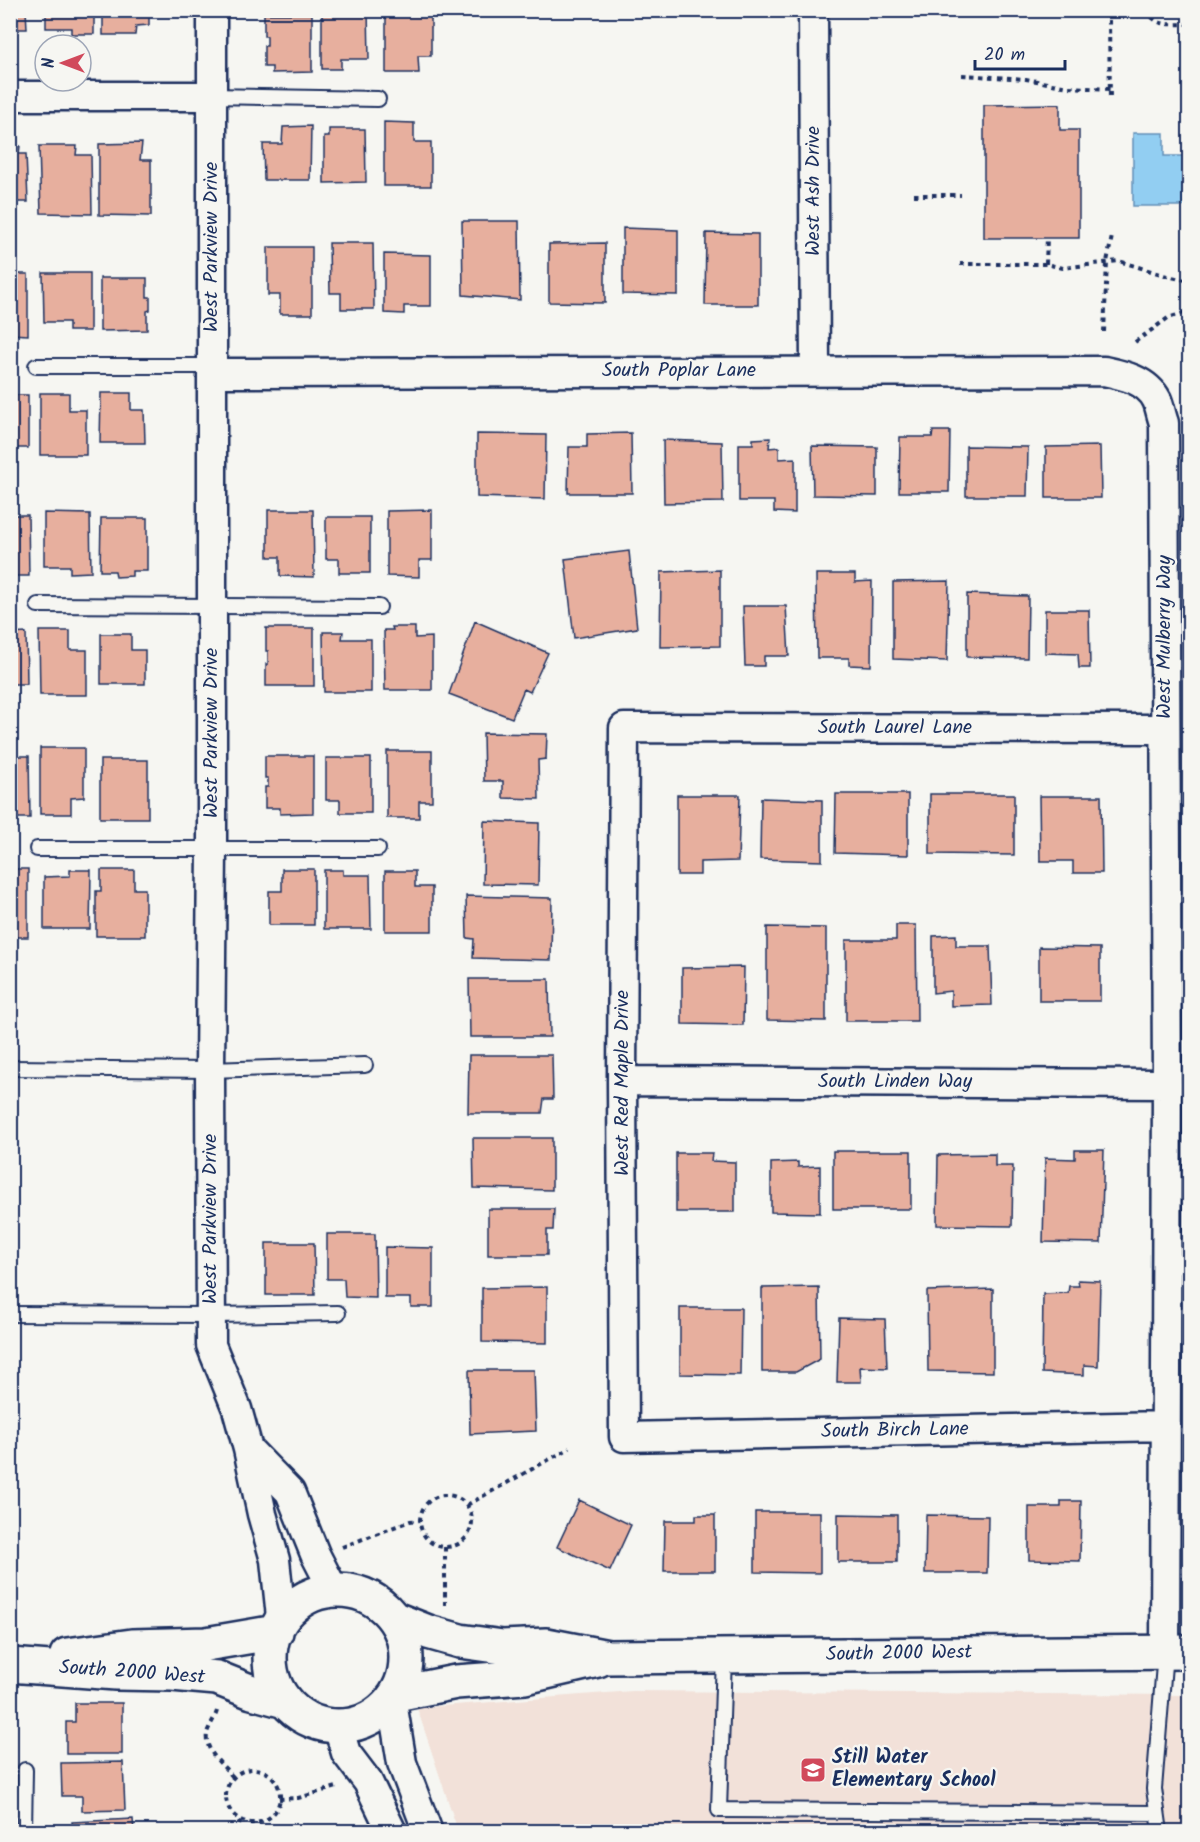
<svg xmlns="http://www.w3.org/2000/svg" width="1200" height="1842" font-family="Kalam,sans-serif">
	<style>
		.built { fill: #f2e1d9 }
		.water { fill: #92cef2; stroke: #628eb7; stroke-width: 1.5 }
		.building { fill: #e7af9e; stroke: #1b2f5e; stroke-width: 1.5 }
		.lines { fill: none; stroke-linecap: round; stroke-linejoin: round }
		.service-casing { stroke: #1b2f5e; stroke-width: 18 }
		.minor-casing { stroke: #1b2f5e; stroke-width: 33 }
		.tertiary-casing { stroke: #1b2f5e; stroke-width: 38 }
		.path { stroke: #1b2f5e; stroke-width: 4; stroke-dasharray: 4.5 4.5; stroke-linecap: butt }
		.service { stroke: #f6f6f2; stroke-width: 14 }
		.minor { stroke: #f6f6f2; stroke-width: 28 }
		.tertiary { stroke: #f6f6f2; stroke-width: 33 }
		.labels { text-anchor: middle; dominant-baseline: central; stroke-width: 4.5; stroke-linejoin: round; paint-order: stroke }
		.street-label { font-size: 20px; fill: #1b2f5e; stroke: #f6f6f2 }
		.poi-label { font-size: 20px; font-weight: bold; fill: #1b2f5e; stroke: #f6f6f2; text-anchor: start }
	</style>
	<rect width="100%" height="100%" fill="#f6f6f2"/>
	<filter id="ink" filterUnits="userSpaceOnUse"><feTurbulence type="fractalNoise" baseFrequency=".0167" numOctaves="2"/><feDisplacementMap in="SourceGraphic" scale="12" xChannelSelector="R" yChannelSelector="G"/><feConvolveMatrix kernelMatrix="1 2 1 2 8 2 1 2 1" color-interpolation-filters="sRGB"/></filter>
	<g filter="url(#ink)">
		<path class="built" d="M632,1691L1189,1695V1831H458L417,1708Z"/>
		<path class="water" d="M1133,133H1164V156H1189V206H1133Z"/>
		<path class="building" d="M10,10H26L27,29H12L10,36Z
			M46,10H94V34H71V28H46Z
			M103,10H149V25L136,26L135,35H103Z
			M322,10H368L369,59H341V69H322Z
			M386,10H431V56H418L419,73H386Z
			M264,14H312V72L272,73V67H264V46H267V36H264Z
			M1060,104V130H1079V238H984V105Z
			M384,122L414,123V142H431V186H384Z
			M311,126L310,180H264L263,144H282L283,127Z
			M329,129H365L366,182L324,183V137H329Z
			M142,143L140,160H151V216L99,215V144Z
			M10,146H20L19,154H26L28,202H10Z
			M39,146H77L76,155H91L92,214L41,213Z
			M462,221H519L520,300L463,295Z
			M623,228L678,230V295L623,294Z
			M706,233L758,234V305H705Z
			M329,243H373L374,309H341V293H330Z
			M605,243V303L549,302V244Z
			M268,247H312V314H280V295H268Z
			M384,254L431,255V306H404V314L384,313Z
			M43,273H90V331H69V322H44Z
			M10,274H28V335L10,334Z
			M100,278H147V297H150V310L147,311V330L100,331Z
			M40,393H69V410H86V455H40Z
			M101,393H131V410H144L145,443H100Z
			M10,395H28V448H10Z
			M933,431H950L949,492H899L900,437H932Z
			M631,433L632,493H568L569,447H587V434Z
			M477,434L546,435L545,499L477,497Z
			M770,438L769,448L779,447V459L795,458V513L774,512V501H739V444H753V439Z
			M663,440L722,442L723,502L664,503Z
			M812,446L877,447V496L813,495Z
			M966,446L1028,447L1027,496H966Z
			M1100,446L1101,498H1046V447Z
			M268,510H313L314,577L280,576V557H268Z
			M432,510V560H419V577L387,576V511Z
			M44,513L90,514L91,572L70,573V566H44Z
			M10,515H28L29,576H10Z
			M326,517H370V573H339V559H326Z
			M101,518H147V571H132V576L116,577L115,571H100Z
			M629,551L637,628L574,638L565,559Z
			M720,570V646L660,647L661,572Z
			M816,574H855V582L872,581L871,666L849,665V658H817Z
			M949,581L947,661L893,659V582Z
			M967,594L1028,596L1027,658L967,657Z
			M743,606H786L789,656H764V666H745Z
			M1045,610H1089L1090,668H1079L1078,654L1045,653Z
			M475,621L548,653L530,692L524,689L512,718L449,694Z
			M392,627H415V638L432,637V690H385L384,630H393Z
			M266,628H314V686H266V664H268V651H266Z
			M39,631H70V650H87V695H40Z
			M323,632H343L342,639H371V692H324Z
			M26,633L27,684H10V634Z
			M101,634H131V650H145V684H101Z
			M483,733L547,734L546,759L538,760L539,799L503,798V781H484Z
			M40,748H84V797L71,798V814H40Z
			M387,751H432V801H419V818H387Z
			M10,756H29L30,818H10Z
			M265,756H313V813L280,814V808H265V787H268V778H265Z
			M326,758H371V813H340V800H326Z
			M100,760H148V818H100Z
			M836,794H908V855L835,853Z
			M930,794H1014V855L930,854Z
			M677,795H740L738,861L700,862V875H677Z
			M1039,796H1101L1102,873H1073V861H1040Z
			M761,798L822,800V861L760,859Z
			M484,821L539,823L538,885L483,884Z
			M10,869H28V937H10Z
			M282,869H314V925H269V891H282Z
			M70,870H91L90,929H44V877L70,876Z
			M101,870H134V889H145V936H96V891H101Z
			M324,870H343V875H370L371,929H324Z
			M385,871H415V887H432V931H385Z
			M466,896L552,898L551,960L473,958L474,939L467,938Z
			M896,925H916L917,1021H846V940H896Z
			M767,927L826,928V1021L767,1020Z
			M956,935V946H990L992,1005L951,1006V991L933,993V936Z
			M1039,947L1100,948V1001H1039Z
			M744,967L743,1025L682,1024V968Z
			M469,979H549L550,1037H470Z
			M469,1055H552L553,1099H544L542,1113H468Z
			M473,1138H552V1190L474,1188Z
			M1075,1150H1104L1101,1243L1043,1242L1045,1158L1075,1159Z
			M833,1151H911V1209H833Z
			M676,1153H712L711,1161L735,1162V1212H676Z
			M995,1154V1166H1013L1012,1226L937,1225L938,1155Z
			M798,1162V1167L820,1166V1213L771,1212V1163Z
			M488,1209H554L553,1230H547V1255H488Z
			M327,1234H375L376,1298L345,1297L344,1279H327Z
			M266,1243H314L315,1295H266Z
			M385,1247L433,1248V1307H411V1298H385Z
			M1078,1280L1100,1281L1098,1366L1084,1365V1375L1042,1373L1043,1294L1068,1293L1069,1286H1079Z
			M547,1287V1343L482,1342V1288Z
			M819,1287L820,1359L796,1372H762V1288Z
			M993,1289V1372L928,1371L927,1291Z
			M680,1308H741L740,1375L680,1374Z
			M839,1318L885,1319L887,1368L860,1367L861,1382H837Z
			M469,1370H534L536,1431L470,1434Z
			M579,1500L631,1525L610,1571L557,1547Z
			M1061,1501H1081L1080,1561L1029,1560V1507H1061Z
			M755,1512H820V1573L755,1572Z
			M838,1514L897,1515V1562H838Z
			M696,1515H715V1571H664L665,1521H696Z
			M926,1515L988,1516L987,1573H925Z
			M75,1703H122V1754H66V1722H75Z
			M123,1762L125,1810L82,1811V1796H62L61,1763Z
			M133,1819L134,1832H73L72,1822Z"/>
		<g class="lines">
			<g class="service-casing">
				<path id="service" d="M212,96L378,99
					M36,366H212
					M38,605L379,607
					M37,849H378
					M10,1068L210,1070L365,1065
					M10,1314L211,1315L338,1313
					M724,1656L719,1810L1157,1813
					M24,1832L25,1770
					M1160,1832L1154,1789L1165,1652"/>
			</g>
			<g class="minor-casing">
				<path id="minor" d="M212,10V848L210,1070L211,1345L237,1409L248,1449L262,1514L275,1560L281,1617
					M813,10L815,371
					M10,96H212
					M212,373L1104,371C1123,375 1147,380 1157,400C1160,407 1161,415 1164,423L1167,1084L1165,1651
					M1165,729L624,728L622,1081L624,1437L1166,1426
					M622,1081L1167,1084
					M248,1449L290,1492L315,1554L333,1589
					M392,1702L402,1763L428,1832
					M338,1727L346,1753L368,1782L392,1832"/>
			</g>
			<g class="tertiary-casing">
				<path id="tertiary" d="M270 1658a68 68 0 1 1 136 0a68 68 0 1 1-136 0Z
					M395,1619L428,1632L460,1641L503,1647L546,1645L608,1657L1190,1652
					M67,1655L132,1646L206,1644L276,1632
					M10,1665L116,1673L172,1674L217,1678L252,1692L285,1701
					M396,1694L456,1682L525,1677L598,1660"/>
			</g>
			<path class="path" d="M1146,10C1157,28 1171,24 1190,24
				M1109,20L1110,101
				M962,75L1026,79L1068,87L1110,89
				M914,195H961
				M960,264H1046L1063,268L1119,261L1167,276L1190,281
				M1046,264L1047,237
				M1104,332L1107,262L1112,236
				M1135,342L1168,318L1190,311
				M420 1521a26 26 0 1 1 52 0a26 26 0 1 1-52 0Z
				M467,1505L570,1448
				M342,1547L410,1521L420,1520
				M445,1547V1605
				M217,1711C215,1718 209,1726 207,1733C204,1751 223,1765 233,1777
				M226 1796a27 27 0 1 1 54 0a27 27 0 1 1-54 0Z
				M279,1799L298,1798L337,1787
				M234,1832L241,1821"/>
			<use href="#service" class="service"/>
			<use href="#minor" class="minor"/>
			<use href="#tertiary" class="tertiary"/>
		</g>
	</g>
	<defs>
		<g id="school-square" transform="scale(1.35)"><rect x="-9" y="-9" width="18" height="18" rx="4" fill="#d1495b" stroke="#f6f6f2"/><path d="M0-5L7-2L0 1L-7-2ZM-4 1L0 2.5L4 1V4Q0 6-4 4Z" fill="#fff"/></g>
	</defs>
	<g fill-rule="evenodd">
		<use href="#school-square" x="813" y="1770"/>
	</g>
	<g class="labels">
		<g class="street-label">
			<text transform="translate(814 191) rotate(-90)">West Ash Drive</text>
			<text transform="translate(212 247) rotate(-90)">West Parkview Drive</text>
			<text x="679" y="371">South Poplar Lane</text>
			<text transform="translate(1165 637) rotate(-90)">West Mulberry Way</text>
			<text x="895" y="728">South Laurel Lane</text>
			<text transform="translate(212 733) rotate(-90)">West Parkview Drive</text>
			<text x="895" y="1082">South Linden Way</text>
			<text transform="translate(623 1083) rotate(-90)">West Red Maple Drive</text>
			<text transform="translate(211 1219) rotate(-90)">West Parkview Drive</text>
			<text transform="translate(895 1431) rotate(-1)">South Birch Lane</text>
			<text transform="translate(899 1654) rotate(-1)">South 2000 West</text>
			<text transform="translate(132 1673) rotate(4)">South 2000 West</text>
		</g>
		<g class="poi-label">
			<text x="832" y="1758">Still Water<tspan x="832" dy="23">Elementary School</tspan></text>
		</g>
	</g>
	<rect width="1200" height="1842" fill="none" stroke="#f6f6f2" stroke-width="36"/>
	<rect x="18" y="18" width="1164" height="1806" fill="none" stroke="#1b2f5e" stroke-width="2" filter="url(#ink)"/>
	<g transform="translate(63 63) rotate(270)"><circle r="28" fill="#f6f6f2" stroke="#9ea6b7" stroke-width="1.5"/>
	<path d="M0-4.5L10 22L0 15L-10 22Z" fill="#d1495b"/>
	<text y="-9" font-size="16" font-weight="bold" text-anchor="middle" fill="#1b2f5e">N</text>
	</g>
	<path d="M975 60v9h90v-9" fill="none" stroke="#1b2f5e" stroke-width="3"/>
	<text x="984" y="60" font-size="18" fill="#1b2f5e" stroke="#f6f6f2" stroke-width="4.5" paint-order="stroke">20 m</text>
</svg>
